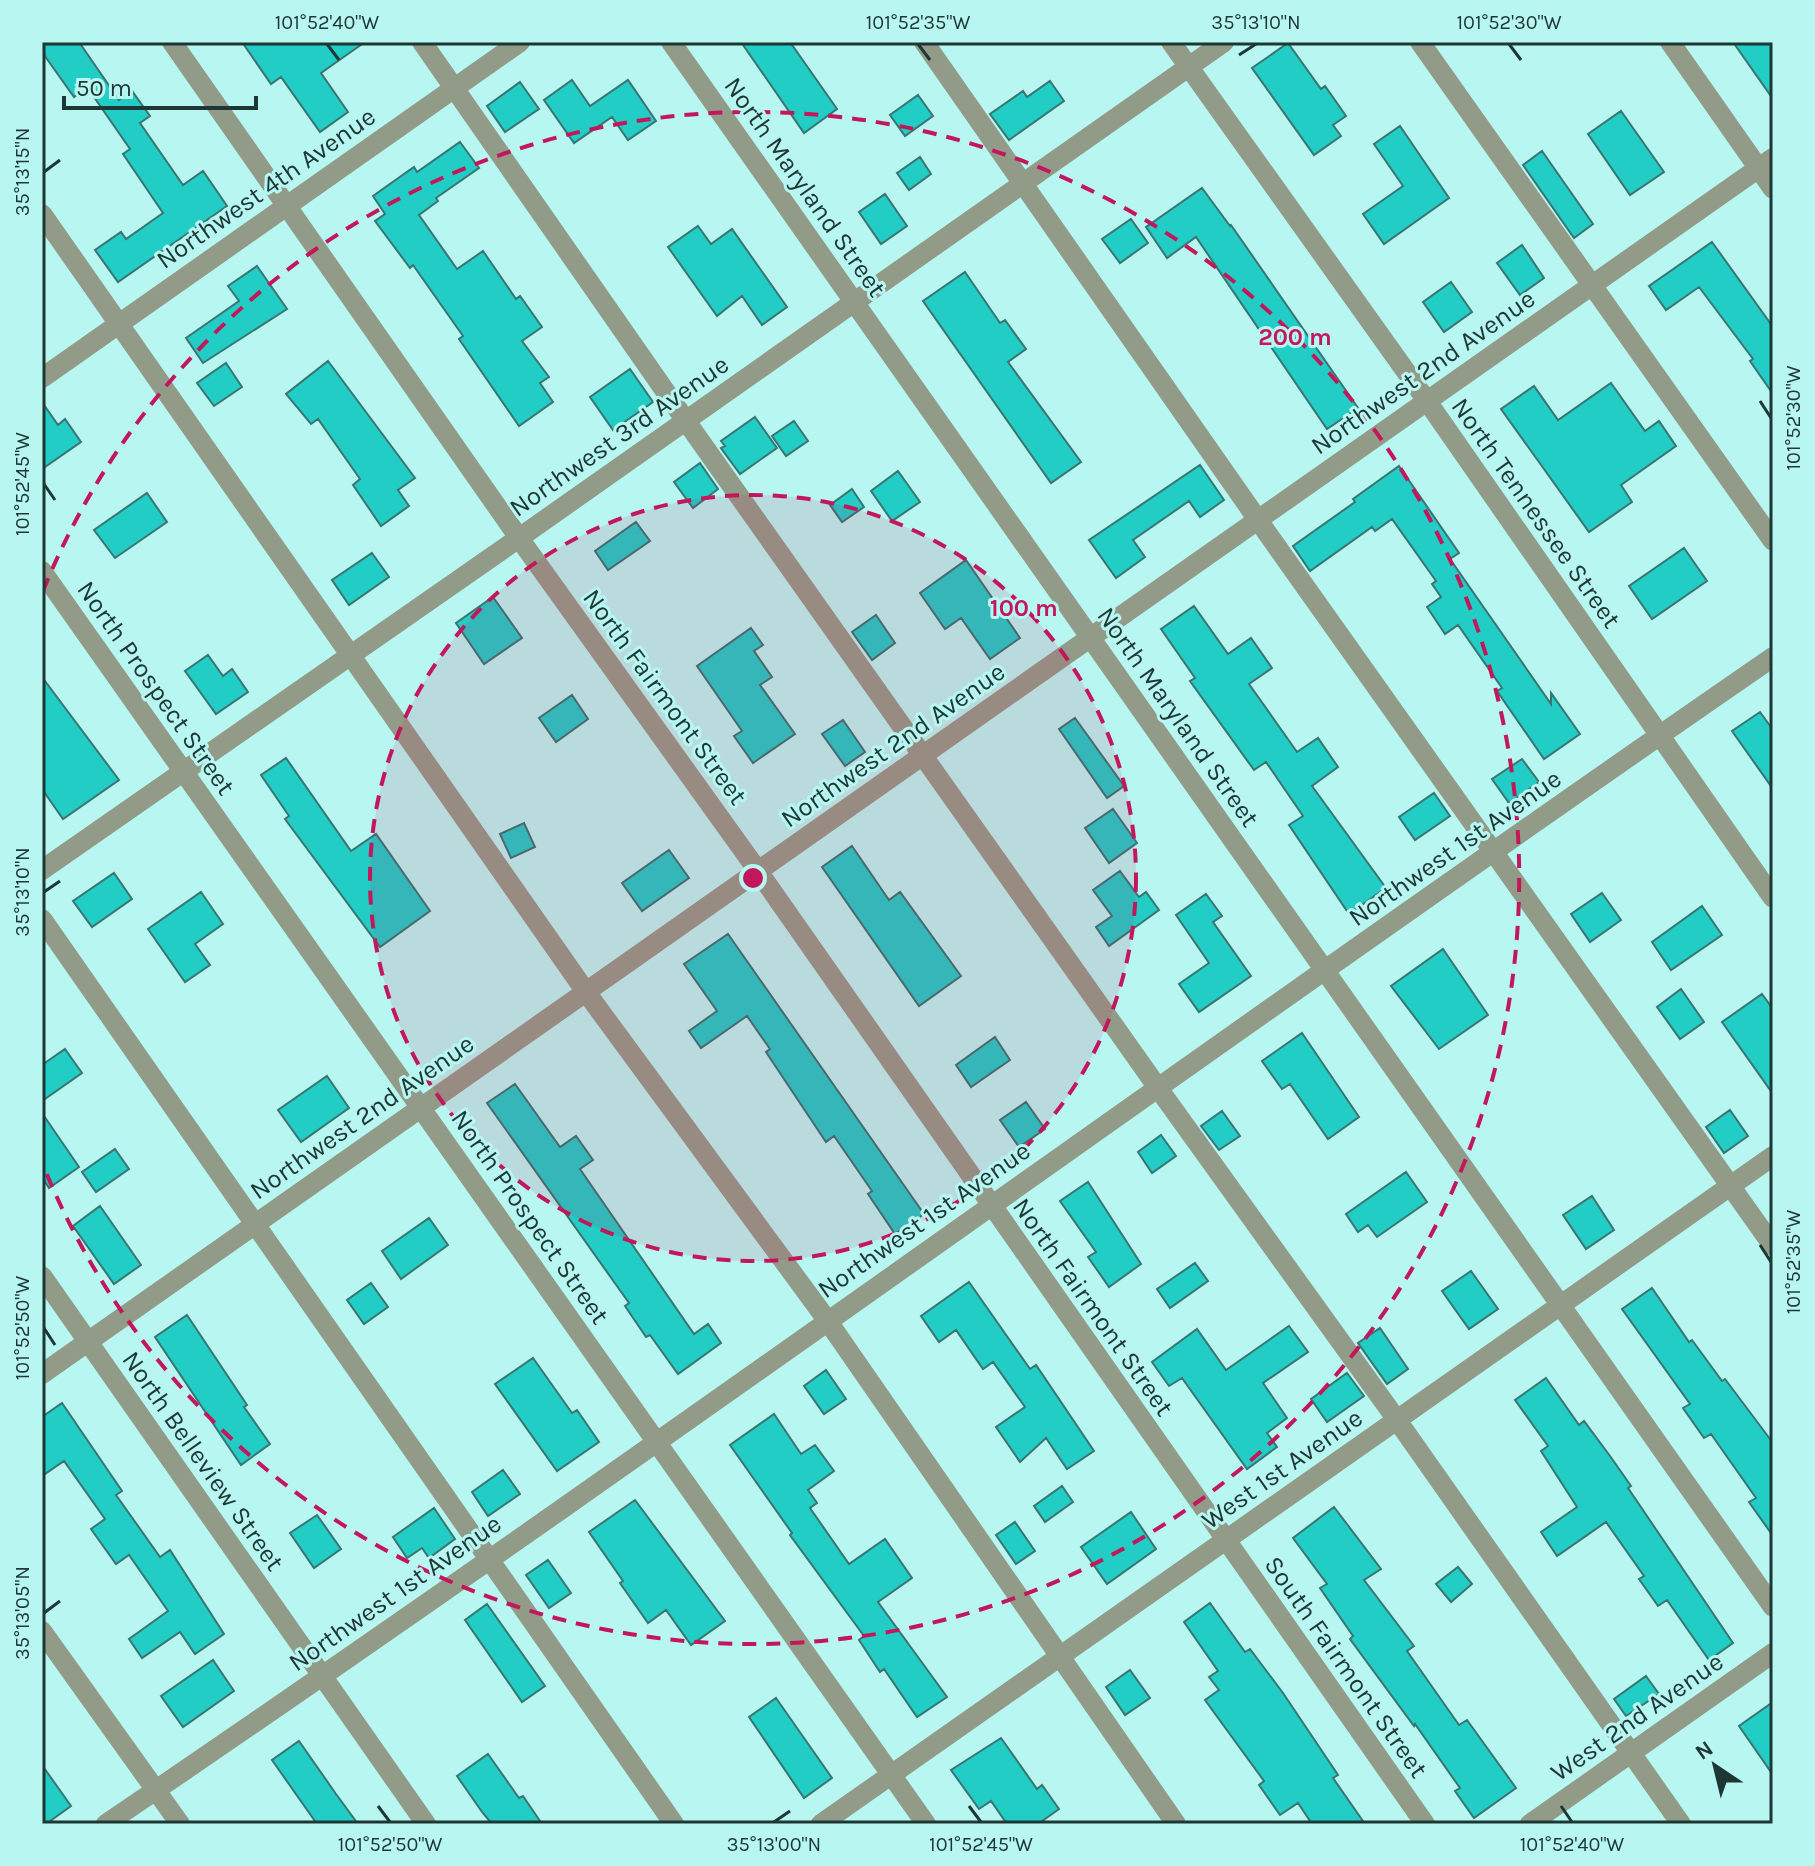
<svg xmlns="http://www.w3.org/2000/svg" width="1815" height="1866" font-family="Karla,sans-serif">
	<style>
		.building { fill: #22cdc6; stroke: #397571; stroke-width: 2 }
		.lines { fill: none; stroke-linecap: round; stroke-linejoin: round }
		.minor { stroke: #919b88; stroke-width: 20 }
		.ticks { fill: none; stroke: #1d3735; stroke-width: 3 }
		.ring { fill: none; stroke: #c2185b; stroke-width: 4; stroke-dasharray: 14 10 }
		.labels { text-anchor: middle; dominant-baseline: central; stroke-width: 6; stroke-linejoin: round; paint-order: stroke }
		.street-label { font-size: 26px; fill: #1d3735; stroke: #b8f6f1 }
		.centre { fill: #c2185b; stroke: #b8f6f1; stroke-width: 4 }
		.ring-label { font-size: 24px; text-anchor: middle; font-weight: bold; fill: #c2185b; stroke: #b8f6f1; stroke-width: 6; stroke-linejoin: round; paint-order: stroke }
		.neatline { fill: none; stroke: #1d3735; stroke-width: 3 }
		.ticks-label { font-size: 20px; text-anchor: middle; fill: #1d3735 }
	</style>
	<rect width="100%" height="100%" fill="#b8f6f1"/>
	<path class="building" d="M42,42H79L119,100L132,91L150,116L140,123L183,185L203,171L227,206L118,282L95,250L121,232L126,239L163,213L123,154L130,149L87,87L74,97L42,52Z
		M242,42H365L321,73L348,112L320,132L281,77L271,84Z
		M741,42H790L837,109L804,133Z
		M1733,42H1773V99Z
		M1288,43L1321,89L1325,86L1346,116L1333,125L1341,136L1314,155L1252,68Z
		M572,80L590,106L628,80L656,121L628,140L612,117L574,143L544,100Z
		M1050,81L1064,101L1009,140L990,114L1023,91L1027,97Z
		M520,82L539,109L505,132L487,106Z
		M918,95L933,116L905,136L890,115Z
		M1621,111L1664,172L1630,195L1588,134Z
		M1400,126L1449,198L1384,244L1363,214L1403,186L1374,144Z
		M460,142L479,168L436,198L438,201L419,215L457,269L483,251L516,299L520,296L542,327L522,341L549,377L540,383L553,402L519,426L459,339L463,336L413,265L410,268L375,221L385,214L373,196L414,167L417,172Z
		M1542,151L1593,224L1574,238L1523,165Z
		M920,157L931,174L909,190L897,173Z
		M1202,188L1230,226L1231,225L1358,408L1327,429L1196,237L1167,258L1146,227Z
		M885,194L907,226L881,244L859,212Z
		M1131,219L1148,243L1120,263L1102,239Z
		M698,226L711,244L732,229L787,307L762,325L742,296L717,316L668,247Z
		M1712,242L1773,327V394L1750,361L1753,359L1699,287L1666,310L1649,286Z
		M1522,245L1544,278L1520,295L1497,263Z
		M257,266L287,309L203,363L186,338L239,301L228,286Z
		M965,272L1000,323L1005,320L1026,349L1008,362L1081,462L1051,483L923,301Z
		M1451,282L1472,312L1444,332L1423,302Z
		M328,361L415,478L398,490L409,506L381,526L353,485L360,479L318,419L311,424L286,394Z
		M226,363L242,387L214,406L197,383Z
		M630,369L653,402L613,430L590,397Z
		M1611,383L1645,431L1659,421L1676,446L1621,485L1632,502L1589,532L1501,409L1534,386L1558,420Z
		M42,402L58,425L65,419L81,442L42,469Z
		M755,417L777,448L740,474L721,448L725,446L721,441Z
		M794,421L808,441L786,456L772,436Z
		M700,463L718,489L693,508L674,482Z
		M1200,465L1224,500L1200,517L1189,501L1133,540L1145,557L1116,578L1089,540Z
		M1399,466L1459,553L1450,559L1551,704V693L1580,734L1544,759L1497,691L1502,688L1458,625L1445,634L1427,607L1441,597L1432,584L1436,581L1392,519L1375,531L1372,527L1310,571L1293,546L1355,502L1353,499Z
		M898,471L920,502L892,521L871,491Z
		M852,489L864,507L842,522L830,505Z
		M147,493L167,522L115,558L94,530Z
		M636,522L650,541L608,570L595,551Z
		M1684,548L1707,581L1652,619L1629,586Z
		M372,553L389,577L349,605L332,580Z
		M966,560L1020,638L990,659L961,618L945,629L920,593Z
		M493,597L522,638L484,664L456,623Z
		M1194,606L1228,654L1251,638L1272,668L1249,684L1297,752L1318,738L1338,767L1312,786L1386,888L1349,914L1289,825L1303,816L1266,762L1254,770L1190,681L1195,678L1161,629Z
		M876,615L895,643L872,660L852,632Z
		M751,628L763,645L754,651L772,677L760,685L795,734L753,763L734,736L742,731L697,666Z
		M208,655L223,676L232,669L248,692L216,714L185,671Z
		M42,677L119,780L63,819L42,789Z
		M572,695L588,719L556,742L539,718Z
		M1760,712L1773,730V789L1732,731Z
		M1075,718L1124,786L1107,798L1059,729Z
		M843,720L865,752L845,766L822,734Z
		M286,758L351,851L376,834L430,911L380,947L285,819L289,816L261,775Z
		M1522,759L1539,782L1509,803L1492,779Z
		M1434,793L1450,816L1415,840L1399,817Z
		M1113,809L1137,843L1109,863L1085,828Z
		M524,823L535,847L511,858L500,834Z
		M852,846L889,900L900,892L961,976L919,1006L822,867Z
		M669,850L689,878L642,911L622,883Z
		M1120,871L1139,897L1146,892L1159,910L1109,946L1096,927L1112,916L1093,890Z
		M114,873L132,899L92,927L73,901Z
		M201,892L223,924L195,944L210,965L185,982L148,929Z
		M1602,893L1621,920L1590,942L1571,914Z
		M1206,894L1222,916L1213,922L1251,976L1199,1012L1179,984L1209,963L1176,915Z
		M1702,906L1722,935L1671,970L1652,942Z
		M728,934L924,1214L895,1234L868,1194L872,1191L834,1136L826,1142L766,1052L770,1049L747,1016L701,1048L689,1031L717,1011L684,964Z
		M1443,949L1488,1015L1439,1049L1391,986Z
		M1681,989L1704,1022L1680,1039L1657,1007Z
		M1762,994L1773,1009V1094L1722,1022Z
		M1302,1033L1359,1117L1328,1139L1290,1084L1282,1089L1262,1061Z
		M995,1037L1010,1060L971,1087L956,1065Z
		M65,1049L82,1073L42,1101V1065Z
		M327,1076L349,1108L301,1142L278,1110Z
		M515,1084L560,1147L576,1136L593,1160L580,1169L694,1334L708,1324L721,1343L678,1374L650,1335L646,1337L625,1306L629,1303L487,1103Z
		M1026,1102L1045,1129L1019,1147L1000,1120Z
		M1730,1110L1748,1136L1724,1153L1706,1127Z
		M1222,1111L1240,1136L1219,1150L1201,1126Z
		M42,1113L79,1167L49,1188L42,1177Z
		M1161,1135L1176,1156L1152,1173L1138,1152Z
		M115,1149L129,1169L96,1192L82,1172Z
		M1406,1172L1427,1202L1377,1237L1368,1225L1358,1232L1346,1214Z
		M1088,1182L1141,1264L1109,1287L1088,1257L1096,1252L1060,1201Z
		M1592,1196L1614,1230L1586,1249L1563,1215Z
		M100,1206L141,1265L114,1284L73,1226Z
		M429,1218L448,1245L401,1279L382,1251Z
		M1195,1263L1208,1281L1170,1308L1157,1289Z
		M1471,1271L1498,1309L1469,1329L1442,1291Z
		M969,1282L1030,1369L1036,1365L1094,1451L1067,1469L1046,1438L1020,1462L996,1427L1025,1407L993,1362L983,1369L956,1330L939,1342L921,1316Z
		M371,1283L388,1307L364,1324L347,1300Z
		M1652,1288L1689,1342L1692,1340L1722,1381L1725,1379L1773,1443V1536L1749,1502L1756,1498L1711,1434L1704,1438L1683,1408L1690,1404L1622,1309Z
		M187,1315L247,1405L244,1407L270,1444L241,1465L155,1337Z
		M1289,1326L1308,1352L1263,1383L1287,1418L1267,1433L1277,1447L1247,1469L1182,1378L1169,1386L1152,1362L1197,1329L1226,1370Z
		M1380,1328L1408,1369L1387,1384L1358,1343Z
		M533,1358L572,1413L577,1410L599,1442L557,1471L495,1384Z
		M826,1370L846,1399L824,1414L804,1386Z
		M1347,1373L1364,1396L1327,1422L1311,1399Z
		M1546,1378L1579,1425L1584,1421L1610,1456L1631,1486L1628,1488L1733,1643L1709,1660L1667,1600L1658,1606L1639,1579L1644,1576L1606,1522L1557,1556L1541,1532L1577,1507L1541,1451L1548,1446L1515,1400Z
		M62,1403L122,1491L116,1495L160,1557L170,1550L224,1634L195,1654L180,1632L142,1658L129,1639L168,1611L129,1555L116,1564L91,1529L105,1519L64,1461L42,1476V1417Z
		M774,1414L801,1454L815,1445L834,1471L808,1490L817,1503L810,1508L849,1564L885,1539L912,1578L878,1602L947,1697L917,1717L884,1669L880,1672L859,1640L864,1636L790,1535L792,1533L730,1445Z
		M503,1470L520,1494L488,1516L472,1492Z
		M1062,1486L1073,1502L1045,1522L1034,1506Z
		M635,1500L725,1621L691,1645L666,1610L648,1623L620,1583L623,1581L589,1532Z
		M1334,1507L1381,1569L1364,1580L1414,1646L1407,1651L1459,1725L1467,1720L1516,1788L1474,1818L1455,1791L1460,1788L1415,1724L1414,1726L1350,1639L1353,1636L1320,1588L1327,1584L1293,1538Z
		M434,1508L455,1539L429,1558L422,1548L407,1558L393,1537Z
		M1131,1512L1156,1549L1107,1584L1081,1547Z
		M317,1515L341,1549L314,1568L290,1533Z
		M1015,1522L1035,1551L1016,1564L996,1535Z
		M548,1560L571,1593L549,1608L526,1575Z
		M1458,1567L1472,1584L1451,1602L1436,1584Z
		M1210,1603L1245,1652L1250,1649L1283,1693L1338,1775L1333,1778L1365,1824H1312L1298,1803L1280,1815L1259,1785L1264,1781L1205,1700L1219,1690L1209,1677L1218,1671L1184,1622Z
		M487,1604L545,1686L522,1702L465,1620Z
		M213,1660L234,1691L183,1727L161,1696Z
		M1130,1670L1150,1698L1125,1715L1106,1687Z
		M1646,1676L1659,1694L1626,1716L1614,1699Z
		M776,1698L832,1778L804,1798L749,1717Z
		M1773,1702V1775L1739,1726Z
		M1001,1738L1037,1789L1042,1785L1059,1809L1038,1824H1007L991,1801L979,1809L951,1770Z
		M299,1741L336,1794L358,1824H317L272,1760Z
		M488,1754L519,1798L523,1796L542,1824H492L482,1812L457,1776Z
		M42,1765L71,1806L46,1824H42Z"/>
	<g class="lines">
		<path class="minor" d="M172,42L519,538L758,871L1425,1824
			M422,42L686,421L1158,1088L1397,1420L1681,1824
			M671,42L1773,1607
			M924,42L1258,520L1773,1246
			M1171,42L1427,401L1773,898
			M1420,42L1773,541
			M1670,42L1773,189
			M42,214L586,992L827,1320L1176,1824
			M42,378L520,42
			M42,571L926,1824
			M42,870L519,538L1224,42
			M42,919L674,1824
			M42,1276L426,1824
			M42,1374L1773,158
			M42,1631L180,1824
			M106,1824C667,1443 1214,1042 1773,657
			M821,1824L1773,1156
			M1530,1824L1773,1653"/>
	</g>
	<path class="ticks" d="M327,44L339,60M918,44L930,60M1509,44L1521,60M1239,55L1256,44M44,172L60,160M1760,401L1771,418M44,484L55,500M44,892L60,881M1760,1245L1771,1262M44,1328L55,1345M44,1613L60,1601M378,1806L390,1822M969,1806L981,1822M1561,1806L1572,1822M774,1822L790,1811"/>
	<circle cx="753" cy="878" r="383" fill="#c2185b" fill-opacity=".12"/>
	<g class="ring">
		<circle cx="753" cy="878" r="383"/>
		<path d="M43 591A766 766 0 1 1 43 1165"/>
	</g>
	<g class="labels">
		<g class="street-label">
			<text transform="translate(805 187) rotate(55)">North Maryland Street</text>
			<text transform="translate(266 188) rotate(-35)">Northwest 4th Avenue</text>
			<text transform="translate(1423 372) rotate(-35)">Northwest 2nd Avenue</text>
			<text transform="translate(619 436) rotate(-35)">Northwest 3rd Avenue</text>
			<text transform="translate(1536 513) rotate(55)">North Tennessee Street</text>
			<text transform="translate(156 688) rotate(55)">North Prospect Street</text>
			<text transform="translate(665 697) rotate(54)">North Fairmont Street</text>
			<text transform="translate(1178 717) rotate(55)">North Maryland Street</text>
			<text transform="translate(893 745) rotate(-35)">Northwest 2nd Avenue</text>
			<text transform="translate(1455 848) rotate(-35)">Northwest 1st Avenue</text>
			<text transform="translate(362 1117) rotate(-35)">Northwest 2nd Avenue</text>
			<text transform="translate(530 1217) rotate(55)">North Prospect Street</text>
			<text transform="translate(924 1220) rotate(-35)">Northwest 1st Avenue</text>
			<text transform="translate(1093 1307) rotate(55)">North Fairmont Street</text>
			<text transform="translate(203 1461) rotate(55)">North Belleview Street</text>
			<text transform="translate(1282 1469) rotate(-35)">West 1st Avenue</text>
			<text transform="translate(395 1593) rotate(-35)">Northwest 1st Avenue</text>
			<text transform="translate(1346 1667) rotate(55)">South Fairmont Street</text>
			<text transform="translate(1637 1717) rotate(-35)">West 2nd Avenue</text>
		</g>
	</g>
	<circle cx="753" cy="878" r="12" class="centre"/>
	<g class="ring-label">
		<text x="1295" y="345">200 m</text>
		<text x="1024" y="616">100 m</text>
	</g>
	<rect width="1815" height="1866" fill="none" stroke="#b8f6f1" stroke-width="88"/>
	<g transform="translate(1715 1766) rotate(325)" stroke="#b8f6f1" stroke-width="6" paint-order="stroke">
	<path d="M0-6L14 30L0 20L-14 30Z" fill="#1d3735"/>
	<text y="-12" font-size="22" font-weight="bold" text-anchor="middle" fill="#1d3735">N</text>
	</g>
	<path d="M64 96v12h192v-12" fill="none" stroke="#1d3735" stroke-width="4"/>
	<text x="76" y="96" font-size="24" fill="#1d3735" stroke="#b8f6f1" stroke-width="6" paint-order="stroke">50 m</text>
	<rect x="44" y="44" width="1727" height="1778" class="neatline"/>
	<g class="ticks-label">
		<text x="327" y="29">101°52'40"W</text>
		<text x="918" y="29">101°52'35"W</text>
		<text x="1256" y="29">35°13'10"N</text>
		<text x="1509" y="29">101°52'30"W</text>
		<text transform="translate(22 172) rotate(-90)" y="7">35°13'15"N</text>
		<text transform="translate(1793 418) rotate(-90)" y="7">101°52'30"W</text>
		<text transform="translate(22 484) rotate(-90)" y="7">101°52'45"W</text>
		<text transform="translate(22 892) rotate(-90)" y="7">35°13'10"N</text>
		<text transform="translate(1793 1262) rotate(-90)" y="7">101°52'35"W</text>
		<text transform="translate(22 1328) rotate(-90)" y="7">101°52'50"W</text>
		<text transform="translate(22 1613) rotate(-90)" y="7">35°13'05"N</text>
		<text x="390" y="1851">101°52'50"W</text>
		<text x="774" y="1851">35°13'00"N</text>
		<text x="981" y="1851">101°52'45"W</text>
		<text x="1572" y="1851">101°52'40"W</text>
	</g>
</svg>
